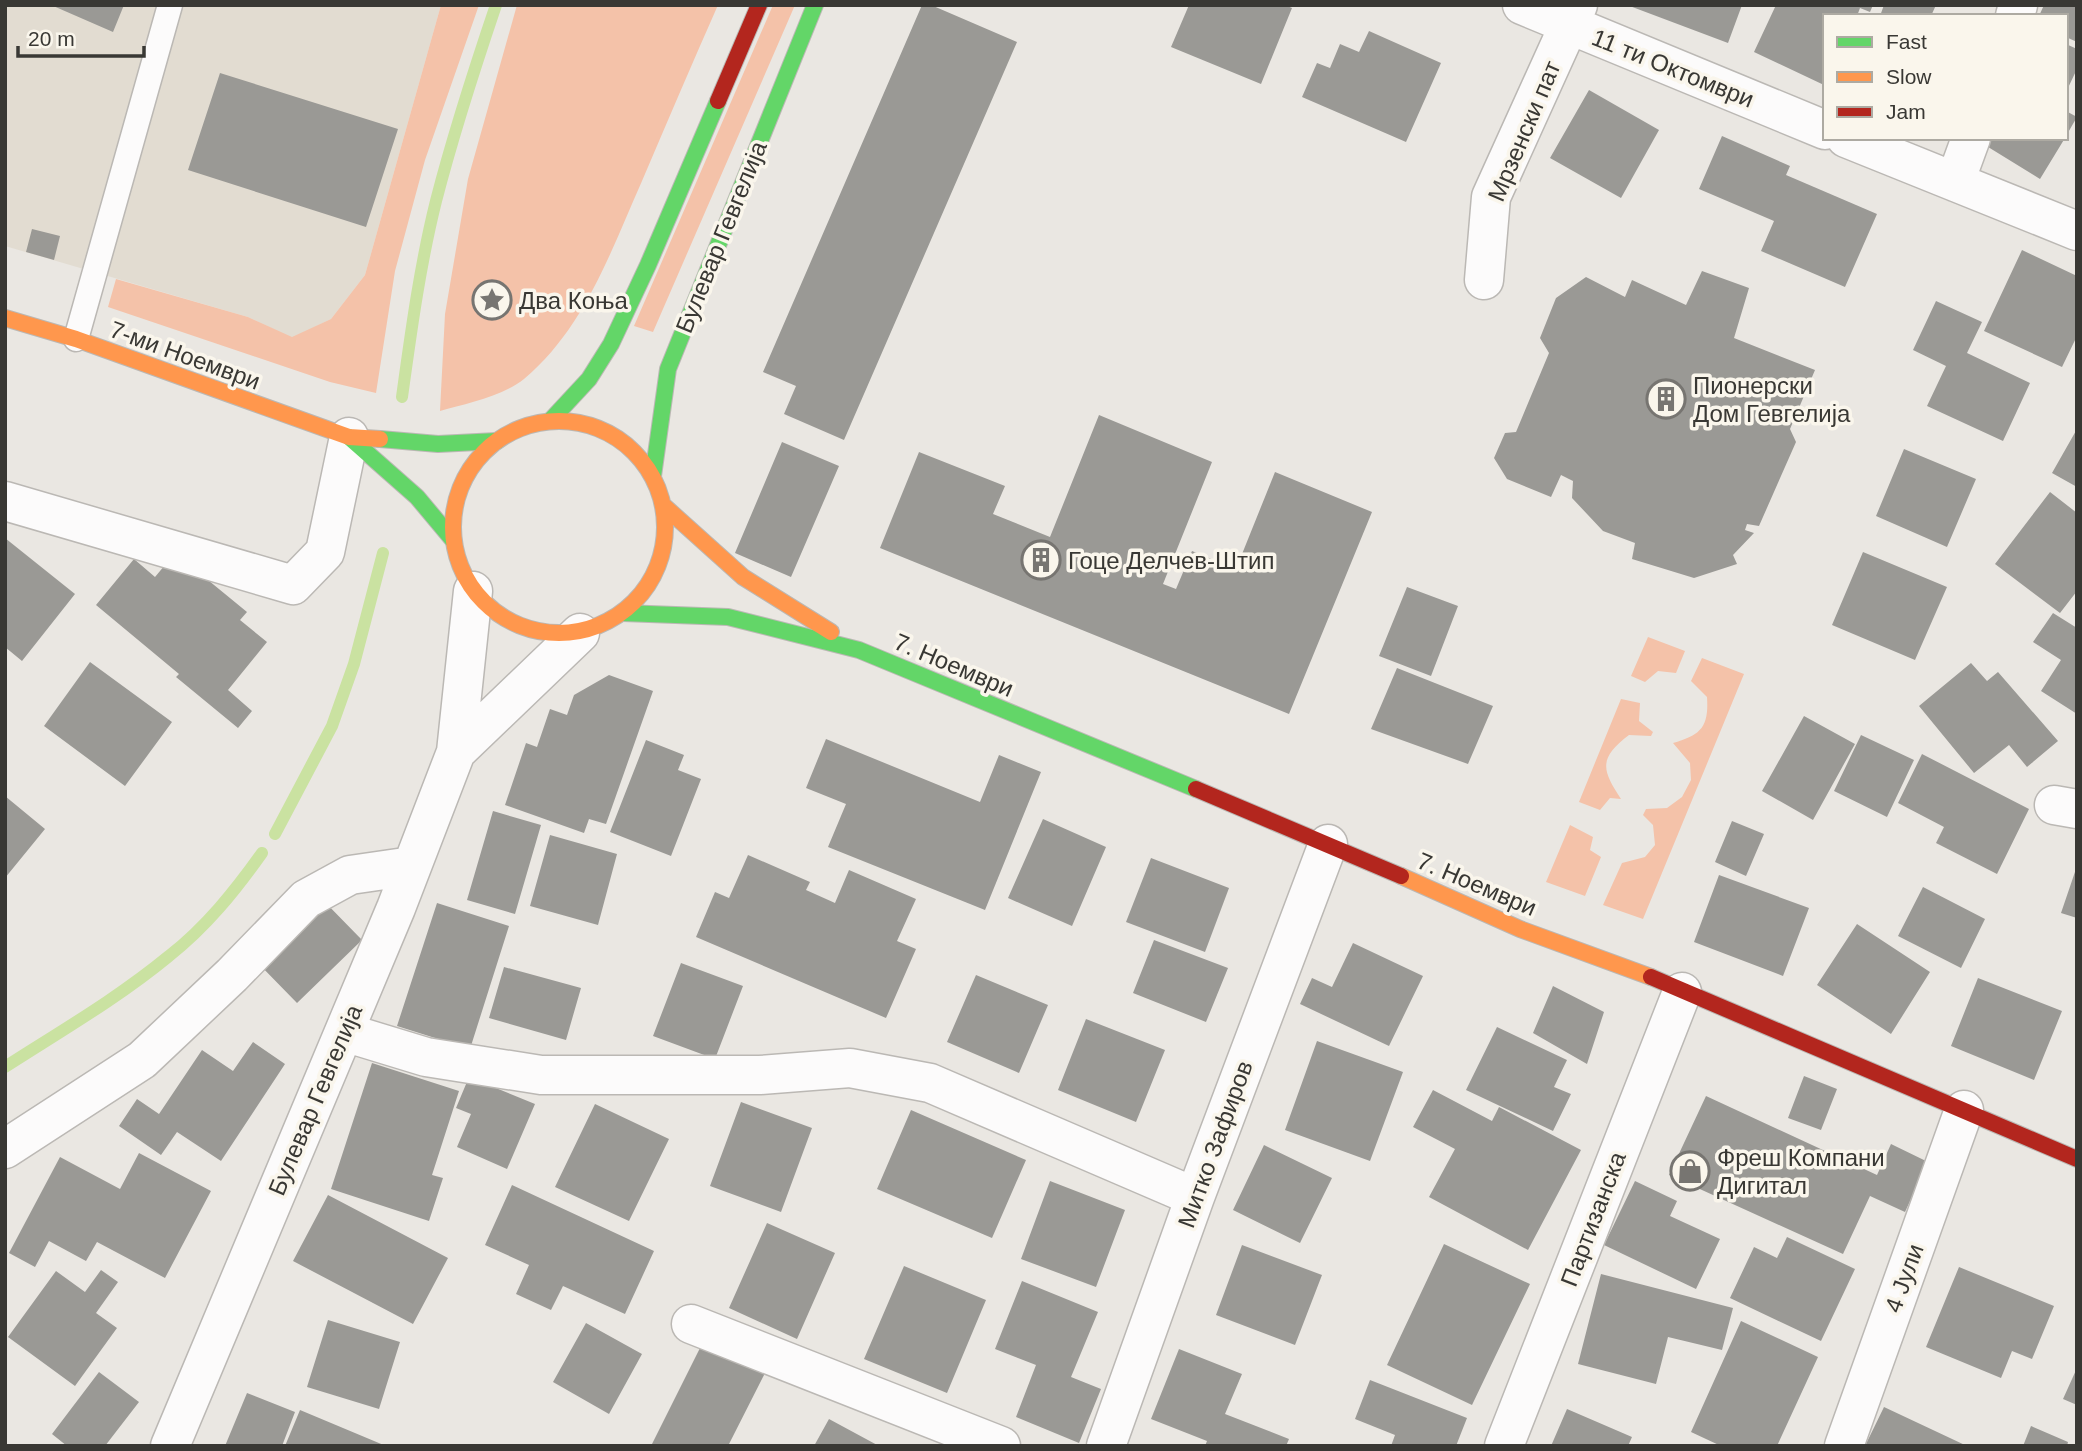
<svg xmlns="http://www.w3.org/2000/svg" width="2082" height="1451" font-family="Arial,sans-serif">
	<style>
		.built { fill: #e2dcd1 }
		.green { fill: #f4c2a9 }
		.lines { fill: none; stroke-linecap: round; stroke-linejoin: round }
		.stream { stroke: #cae2a1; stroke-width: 12 }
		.building { fill: #9a9995 }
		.lane-casing { stroke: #bbb8b4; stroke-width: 27 }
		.street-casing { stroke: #bbb8b4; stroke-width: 41 }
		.fast-casing { stroke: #bbb8b4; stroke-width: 18 }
		.slow-casing { stroke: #bbb8b4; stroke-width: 18 }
		.jam-casing { stroke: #bbb8b4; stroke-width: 18 }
		.lane { stroke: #fcfbfb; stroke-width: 24 }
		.street { stroke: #fcfbfb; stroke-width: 38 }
		.fast { stroke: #63d668; stroke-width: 16 }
		.slow { stroke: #ff974d; stroke-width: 16 }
		.jam { stroke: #b3261e; stroke-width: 16 }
		.labels { text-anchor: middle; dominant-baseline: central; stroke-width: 7; stroke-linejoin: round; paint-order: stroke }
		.street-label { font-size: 24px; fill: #393834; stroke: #faf6ec }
		.poi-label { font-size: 24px; fill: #393834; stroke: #faf6ec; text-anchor: start }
	</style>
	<rect width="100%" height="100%" fill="#eae7e2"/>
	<path class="built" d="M5,5H441L365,275L331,319L292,338L248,317L5,246Z"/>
	<path class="green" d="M441,5H479L425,160L395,271L376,393L330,382L108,307L116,279L248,317L292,337L331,319L365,275Z
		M517,5H718C692,64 667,122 642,181C611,251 584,329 524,379C503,396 465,404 440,411L445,314L468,179Z
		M773,5H795L653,332L634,326Z
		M1648,637L1685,651L1676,673L1658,671L1645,682L1631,676Z
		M1702,658L1744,674L1643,919L1603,905L1622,863L1645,857L1655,845L1653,825L1643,815L1646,809L1667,808L1682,797L1691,780L1690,763L1673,743C1701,735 1709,727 1707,697L1691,681Z
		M1621,699L1640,703L1639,721L1653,732L1651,736L1629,735C1599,758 1601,769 1621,799L1610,798L1600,810L1579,802Z
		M1570,825L1593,837L1590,850L1601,857L1585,896L1546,882Z"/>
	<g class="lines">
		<path class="stream" d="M402,397C411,332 420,265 436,201C453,135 474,70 496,5
			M275,834L332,726L354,664L383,553
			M5,1067C61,1031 118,998 169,956C206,927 235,891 262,853"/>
	</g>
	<path class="building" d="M51,5H124L113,32Z
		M922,5H931L1017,42L844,440L784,414L796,386L763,372Z
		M1189,5H1285L1292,8L1261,84L1171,47Z
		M1627,5H1742L1728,43Z
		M1776,5H1873L1870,12L1860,8L1857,16H1825L1824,85L1754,52Z
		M1884,5H1936L1931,16H1880Z
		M2044,5H2077V42L2066,37V16H2039Z
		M1369,31L1441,63L1406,142L1302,97L1317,63L1330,68L1340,44L1359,52Z
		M2066,44L2077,49V69L2066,92Z
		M220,73L398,129L366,227L188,170Z
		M1589,90L1659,130L1621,198L1550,158Z
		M2066,111L2077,117L2066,136Z
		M1722,136L1790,166L1786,175L1877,214L1845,287L1761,251L1774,221L1699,189Z
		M1982,138H2065L2040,179L1980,142Z
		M32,229L60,236L54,260L26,252Z
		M2022,250L2077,276V336L2062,367L1984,331Z
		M1702,271L1749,288L1734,338L1815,370L1790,429L1796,442L1759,526L1747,524L1745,530L1754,533L1733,555L1737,564L1694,578L1632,559L1635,543L1603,531L1572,498L1573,481L1561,475L1551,497L1507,479L1494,458L1505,433L1516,432L1549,353L1540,338L1556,298L1586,277L1625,297L1632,280L1686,305Z
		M1936,301L1982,322L1967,353L2030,383L2003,441L1927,406L1946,366L1913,350Z
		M1099,415L1212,462L1163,584L1176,589L1192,551L1236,569L1275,472L1372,512L1289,714L880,548L919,452L1005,486L993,514L1050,537Z
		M2077,429V487L2052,473Z
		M782,442L839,466L791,577L735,553Z
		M1904,449L1976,479L1947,547L1876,516Z
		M2050,492L2077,513V591L2060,613L1995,564Z
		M5,538L75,594L22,661L5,647Z
		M1863,552L1947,587L1915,660L1832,625Z
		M175,553L247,612L240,620L267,642L228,690L252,711L238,728L176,677L179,674L96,605L134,559L155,577Z
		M1407,587L1458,606L1431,676L1379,656Z
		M2053,613L2077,628V714L2041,691L2061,660L2033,642Z
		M90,662L172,722L125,786L44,726Z
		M1971,663L1987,681L1998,672L2058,741L2027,767L2009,745L1974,773L1919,706Z
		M1397,668L1493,706L1468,764L1371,729Z
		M609,675L653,691L606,824L589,819L584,833L505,805L526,743L537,747L550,709L567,715L574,695Z
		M1804,716L1855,744L1813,820L1762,791Z
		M1861,735L1914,760L1887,817L1834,791Z
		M826,739L980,802L999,755L1041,772L985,910L828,847L846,804L806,788Z
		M646,740L684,755L678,770L701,779L671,856L610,832Z
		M1922,754L2029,809L1997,874L1936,843L1944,827L1898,803Z
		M5,796L45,829L5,878Z
		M493,811L541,825L515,914L467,900Z
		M1043,819L1106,847L1072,926L1008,898Z
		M1732,821L1764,834L1746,876L1715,862Z
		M550,835L617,854L598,925L530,906Z
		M748,855L810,882L806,890L835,903L849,870L916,899L897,941L916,949L886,1018L696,937L715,892L729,898Z
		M1151,858L1229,888L1205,952L1126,922Z
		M2077,866V918L2061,913Z
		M1719,875L1809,908L1783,976L1694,942Z
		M1923,887L1985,919L1961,968L1898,936Z
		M320,897L362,940L297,1003L255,960Z
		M437,903L509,926L470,1049L397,1026Z
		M1857,924L1930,972L1891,1034L1817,985Z
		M1154,940L1228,968L1206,1022L1133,993Z
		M1353,943L1423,976L1389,1046L1300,1004L1312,978L1332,987Z
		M681,963L743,986L715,1059L653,1036Z
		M504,967L581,988L566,1040L489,1018Z
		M976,975L1048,1005L1019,1073L947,1042Z
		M1978,978L2062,1011L2034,1080L1951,1046Z
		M1553,986L1604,1012L1587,1064L1533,1033Z
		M1086,1019L1165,1050L1136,1122L1058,1090Z
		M1497,1027L1567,1060L1554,1087L1571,1094L1553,1131L1466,1090Z
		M1317,1041L1403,1072L1370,1161L1285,1130Z
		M253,1042L285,1064L221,1161L177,1132L161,1155L119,1126L137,1099L159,1114L202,1050L233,1071Z
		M372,1063L459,1091L432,1175L443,1178L429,1221L331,1189Z
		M1804,1076L1837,1089L1821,1130L1788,1118Z
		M469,1077L535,1104L507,1169L457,1147L471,1114L456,1108Z
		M1433,1090L1492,1121L1499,1107L1581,1150L1528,1250L1429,1197L1455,1149L1413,1127Z
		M1706,1096L1877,1175L1891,1144L1928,1162L1905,1212L1870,1196L1843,1254L1669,1175Z
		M741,1102L812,1128L781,1212L710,1186Z
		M595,1104L669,1139L629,1221L555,1187Z
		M911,1110L1026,1160L992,1238L877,1189Z
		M1264,1145L1332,1178L1300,1243L1233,1210Z
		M139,1153L211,1191L165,1278L97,1242L86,1261L49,1241L35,1267L9,1253L60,1157L120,1189Z
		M1050,1181L1125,1210L1096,1287L1021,1259Z
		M1635,1181L1677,1201L1670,1216L1720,1239L1696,1289L1604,1245Z
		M512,1185L654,1251L625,1314L563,1286L551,1310L516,1294L529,1265L485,1245Z
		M328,1195L448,1258L413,1324L293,1261Z
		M767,1223L835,1253L797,1339L729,1308Z
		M1787,1237L1855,1269L1821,1341L1730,1298L1754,1247L1777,1258Z
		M1444,1244L1530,1284L1472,1405L1387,1365Z
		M1242,1245L1322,1275L1295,1345L1216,1315Z
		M904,1266L986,1300L947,1393L864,1359Z
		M1959,1267L2054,1306L2032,1359L2012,1351L2001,1378L1926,1347Z
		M101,1270L118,1282L96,1313L117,1328L75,1386L8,1337L56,1271L85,1292Z
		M1601,1274L1733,1308L1722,1350L1668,1337L1656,1384L1578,1364Z
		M1022,1281L1098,1312L1071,1377L1101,1389L1079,1443L1016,1417L1036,1365L995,1349Z
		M328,1320L400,1342L379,1409L307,1387Z
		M1741,1321L1818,1357L1777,1446H1721L1691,1432Z
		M586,1323L642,1354L609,1414L553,1382Z
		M703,1342L765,1373L728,1446H651Z
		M1179,1349L1242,1374L1225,1414L1289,1439L1286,1446H1205L1207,1441L1151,1419Z
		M2077,1368V1405L2063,1399Z
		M99,1372L139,1402L105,1446H67L52,1434Z
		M1370,1380L1467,1418L1456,1446H1391L1395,1435L1355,1419Z
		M247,1393L295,1412L282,1446H225Z
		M1884,1407L1967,1446H1865Z
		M1567,1409L1632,1437L1628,1446H1551Z
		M300,1410L386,1446H285Z
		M829,1419L879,1446H814Z
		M2031,1426L2068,1442L2067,1446H2023Z"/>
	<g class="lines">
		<g class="lane-casing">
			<path id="lane" d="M76,339L170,5"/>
		</g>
		<g class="street-casing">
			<path id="street" d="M1522,5L1825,130
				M2015,16L2018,5
				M1846,138L2077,231
				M1955,182L1971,138
				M1484,280L1491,197L1578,5
				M5,501L293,585L325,552L349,437
				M456,752L580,633
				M2054,805L2077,809
				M344,1032L426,1057L541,1075H760L850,1068L930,1083L1195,1197
				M5,1149L142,1060L232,975L306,899L350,875L412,866
				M691,1324L1001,1446
				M170,1446L396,908L456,752L473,591
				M1106,1446L1195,1197L1328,844
				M1504,1446L1682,992
				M1844,1446L1964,1110"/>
		</g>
		<g class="fast-casing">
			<path id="fast" d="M550,421L589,379L611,344L648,265L718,101
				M349,437L417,497L453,540
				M380,439L438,444L497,441
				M653,476L668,369L815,5
				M623,613L728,617L859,650L1196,789"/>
		</g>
		<g class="slow-casing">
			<path id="slow" d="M5,318L76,339L349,437L380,439
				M453 527a106 106 0 1 1 212 0a106 106 0 1 1-212 0Z
				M664,506L743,577L831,632
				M1401,876L1520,929L1651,977"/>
		</g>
		<g class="jam-casing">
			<path id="jam" d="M718,101L759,5
				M1196,789L1401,876
				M1651,977L2077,1159"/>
		</g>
		<use href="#lane" class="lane"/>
		<use href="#street" class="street"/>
		<use href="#fast" class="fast"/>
		<use href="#slow" class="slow"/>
		<use href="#jam" class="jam"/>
	</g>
	<defs>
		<g id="sight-ring" transform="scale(2.0125)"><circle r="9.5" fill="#faf6ec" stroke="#777571" stroke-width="1.5"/><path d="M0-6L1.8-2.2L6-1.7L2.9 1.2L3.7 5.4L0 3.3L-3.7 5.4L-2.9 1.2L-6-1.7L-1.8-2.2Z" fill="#777571"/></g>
		<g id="building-ring" transform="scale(2.0125)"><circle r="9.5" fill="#faf6ec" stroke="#777571" stroke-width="1.5"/><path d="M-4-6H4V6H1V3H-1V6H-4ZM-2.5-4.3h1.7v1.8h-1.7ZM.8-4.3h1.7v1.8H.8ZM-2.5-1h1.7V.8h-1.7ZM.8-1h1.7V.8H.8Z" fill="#777571"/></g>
		<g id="shop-ring" transform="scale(2.0125)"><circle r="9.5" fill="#faf6ec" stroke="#777571" stroke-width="1.5"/><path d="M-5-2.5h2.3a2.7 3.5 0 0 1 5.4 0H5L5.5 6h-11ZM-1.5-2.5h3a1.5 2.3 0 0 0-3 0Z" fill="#777571"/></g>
	</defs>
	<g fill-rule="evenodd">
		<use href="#sight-ring" x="492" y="300"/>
		<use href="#building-ring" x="1666" y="399"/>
		<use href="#building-ring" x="1041" y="560"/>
		<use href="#shop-ring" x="1690" y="1171"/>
	</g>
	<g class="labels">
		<g class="street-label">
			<text transform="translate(1673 68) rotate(22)">11 ти Октомври</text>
			<text transform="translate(1524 131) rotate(-67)">Мрзенски пат</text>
			<text transform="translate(721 237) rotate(-68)">Булевар Гевгелија</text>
			<text transform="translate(185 355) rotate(20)">7-ми Ноември</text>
			<text transform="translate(954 665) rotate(23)">7. Ноември</text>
			<text transform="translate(1477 884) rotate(23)">7. Ноември</text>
			<text transform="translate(315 1100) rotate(-67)">Булевар Гевгелија</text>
			<text transform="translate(1215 1144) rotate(-70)">Митко Зафиров</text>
			<text transform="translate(1593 1219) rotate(-69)">Партизанска</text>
			<text transform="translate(1904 1278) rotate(-70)">4 Јули</text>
		</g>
		<g class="poi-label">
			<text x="519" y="300">Два Коња</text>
			<text x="1693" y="385">Пионерски<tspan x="1693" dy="28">Дом Гевгелија</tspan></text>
			<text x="1068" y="560">Гоце Делчев-Штип</text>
			<text x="1717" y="1157">Фреш Компани<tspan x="1717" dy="28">Дигитал</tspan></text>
		</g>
	</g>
	<rect width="2082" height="1451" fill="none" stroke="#393834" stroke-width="14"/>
	<rect x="1823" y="14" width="245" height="126" fill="#faf6ec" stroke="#adaaa2" stroke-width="2"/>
	<rect x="1837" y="37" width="35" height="10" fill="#63d668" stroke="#adaaa2" stroke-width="2"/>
	<text x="1886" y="49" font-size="21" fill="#393834">Fast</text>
	<rect x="1837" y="72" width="35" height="10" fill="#ff974d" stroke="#adaaa2" stroke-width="2"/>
	<text x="1886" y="84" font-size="21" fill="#393834">Slow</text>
	<rect x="1837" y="107" width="35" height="10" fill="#b3261e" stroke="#adaaa2" stroke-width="2"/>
	<text x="1886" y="119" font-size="21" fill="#393834">Jam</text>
	<path d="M18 46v10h126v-10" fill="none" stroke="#393834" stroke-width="3.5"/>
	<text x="28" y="46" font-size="21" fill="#393834" stroke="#faf6ec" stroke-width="5" paint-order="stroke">20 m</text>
</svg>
